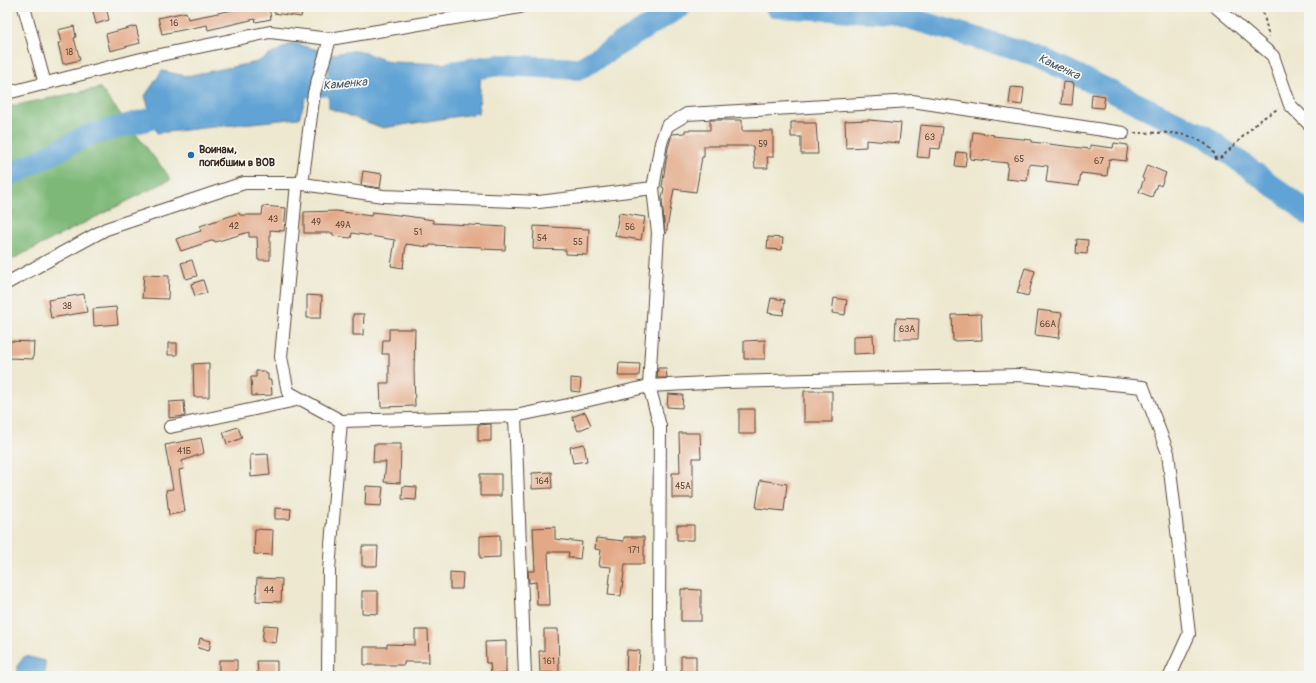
<svg xmlns="http://www.w3.org/2000/svg" width="1316" height="683" font-family="Pangolin,sans-serif">
	<style>
		.forest { fill: #7eb878; stroke: #5c714b }
		.water { fill: #60a3d4; stroke: #4e6679 }
		.lines { fill: none; stroke-linecap: round; stroke-linejoin: round }
		.river { stroke: #60a3d4; stroke-width: 22 }
		.building { fill: #e3a987 }
		.minor-casing { stroke: #564639; stroke-width: 14 }
		.path { stroke: #564639; stroke-width: 2; stroke-dasharray: 3 3; stroke-linecap: butt }
		.minor { stroke: #fff; stroke-width: 12 }
		.poi-dot { fill: #1f6fb2; stroke: #f6f6f2; stroke-width: 1.5 }
		.labels { text-anchor: middle; dominant-baseline: central; stroke-width: 3.5; stroke-linejoin: round; paint-order: stroke }
		.number-label { font-size: 9px; fill: #654a38 }
		.poi-label { font-size: 11px; font-weight: bold; fill: #3b2a1e; stroke: #f6f6f2; text-anchor: start }
		.water-label { font-size: 12px; font-style: italic; fill: #4a5a67; stroke: #f6f6f2 }
	</style>
	<rect width="100%" height="100%" fill="#f6f6f2"/>
	<filter id="ink" filterUnits="userSpaceOnUse"><feTurbulence type="fractalNoise" baseFrequency=".025" numOctaves="2"/><feDisplacementMap in="SourceGraphic" scale="8" xChannelSelector="R" yChannelSelector="G"/><feConvolveMatrix kernelMatrix="1 2 1 2 8 2 1 2 1" color-interpolation-filters="sRGB"/></filter>
	<filter id="wash" filterUnits="userSpaceOnUse"><feTurbulence type="fractalNoise" baseFrequency=".012" numOctaves="4" result="noise"/><feDisplacementMap in="SourceGraphic" scale="16" xChannelSelector="R" yChannelSelector="G"/><feGaussianBlur stdDeviation="0.9" result="paint"/><feColorMatrix in="noise" values="0 0 0 0 0 0 0 0 0 0 0 0 0 0 0 0 0 1.4 0 .05"/><feComposite in="paint" operator="in"/></filter>
	<g filter="url(#wash)">
		<rect width="100%" height="100%" fill="#ede8cf"/>
		<path class="forest" d="M100,88L171,179L7,262V107Z"/>
		<path class="water" d="M292,43L322,51L299,118L157,133L145,96L162,71L186,76L257,62Z
			M357,50L390,62L481,65L479,113L383,128L329,108L328,55Z
			M25,656L45,661V676H17V666Z"/>
		<g class="lines">
			<path class="river" d="M776,7L891,13L1035,55L1205,136L1296,203L1309,215
				M451,72L499,65L579,69L680,7
				M292,88L358,83
				M7,177L86,136L180,111"/>
		</g>
		<g id="blocks">
			<path class="building" d="M92,7H106L109,20L96,24Z
				M237,7H269L271,19L256,22L255,19L208,30L207,25L162,34L158,18L186,12L188,19L238,9Z
				M274,7H303L301,17L274,13Z
				M74,26L76,37L74,38L80,60L63,64L58,43H61L58,30Z
				M136,26L140,43L110,51L106,34Z
				M1063,82L1074,83L1072,105L1061,104Z
				M1011,87L1024,88L1022,105L1009,103Z
				M1092,94L1105,96L1103,108L1091,107Z
				M710,120H742V131H773V157H767L768,168H755L753,146H704V157H702L696,192L674,189L666,234H665L662,199L664,188L662,187L668,148L672,134L685,133V130H710Z
				M869,120L901,123L899,143L866,140V147L846,148L845,121Z
				M791,122H804V123H816L818,154H801V137H791Z
				M921,125L943,127L940,149L930,148L929,158L917,157Z
				M973,132L994,135L993,136L1032,140V142L1090,149V145L1113,148L1114,143L1128,145L1126,161L1109,159L1107,176L1081,173L1079,186L1046,182L1048,166L1029,164L1027,181L1006,179L1008,163L970,159Z
				M957,152L967,153L965,167L955,166Z
				M1147,165L1166,173L1161,186L1157,184L1152,197L1139,192L1144,179L1142,178Z
				M363,171L382,174L380,188L361,185Z
				M263,206L286,208L284,231L270,230V260H258L257,237H249V232L215,242L214,240L181,251L176,239L201,231L200,226L239,213L240,215H262Z
				M336,211L371,216L372,212L407,216L433,220V223L506,227L505,250L482,249V247L430,245L429,247L406,244L403,268L391,266L395,240L352,233L351,238L333,236V233H304V212Z
				M619,213L645,217L641,240L615,236Z
				M534,226L589,229L588,255L566,254V250L533,249Z
				M768,237L783,238L782,250L767,249Z
				M1077,239L1088,240L1087,254L1076,253Z
				M192,260L197,276L186,279L181,263Z
				M1025,268L1035,271L1028,296L1017,293Z
				M144,275L169,276L168,299L142,298Z
				M203,280L207,293L195,296L191,284Z
				M84,294L87,312L51,318L48,300Z
				M307,295L322,296L321,318H307Z
				M771,298L785,300L783,315L768,313Z
				M834,298L847,300L845,315L832,313Z
				M116,307L118,324L94,326L93,309Z
				M1038,310L1062,313L1059,338L1035,335Z
				M353,314H364L363,335H353Z
				M981,314L982,340L953,341L952,315Z
				M896,318L919,319L918,339H895Z
				M389,329H415L414,370L415,406L381,407L380,383H389V354H382L383,340H389Z
				M873,335L874,353L853,354V336Z
				M765,340V359H744V341Z
				M10,341L34,342L33,359L9,358Z
				M168,343H177V355H168Z
				M209,363V397H194L193,364Z
				M619,363L640,364L639,376H618Z
				M658,368H666L667,378H657Z
				M256,371H265L266,374H268V380H271L272,395L252,396L251,377H256Z
				M571,378L581,379L580,392L571,391Z
				M804,391H832V422H804Z
				M668,394L683,395L682,408L667,407Z
				M184,401L185,416L169,418V402Z
				M739,409H755V434H739Z
				M585,412L591,425L578,431L572,417Z
				M491,424V441H478V425Z
				M238,427L242,438L227,444L223,432Z
				M679,433H700L701,458H693V498H672V473H680Z
				M201,438L204,453L182,461L184,469L179,470L185,512L169,515L166,490L173,489L165,445Z
				M374,444H401L400,483L384,482L386,462H373Z
				M584,444L587,461L573,463L570,447Z
				M268,454L270,475L251,477L250,455Z
				M551,472L552,488L532,489V473Z
				M480,474H501V496H480Z
				M760,480L787,484L784,511L756,508Z
				M366,486L383,487L381,506L365,505Z
				M403,486L417,487L416,500L402,499Z
				M275,508L291,509L290,519H275Z
				M677,525H694V540H677Z
				M555,527V539L582,542L580,559L568,557L569,552H548L550,605H537L536,582L529,583L528,571H535L533,528Z
				M255,529L273,530L272,555L254,554Z
				M500,535V557L480,558V536Z
				M624,537H644V564H625L621,596L608,595L611,567L599,566L601,550L595,549L596,538L624,541Z
				M362,546H378L377,566H362Z
				M450,572L463,573L462,589H450Z
				M257,578L282,579L281,602L256,601Z
				M681,589L701,590V621H681Z
				M362,591H378V614L362,613Z
				M264,625L278,626L276,643L262,641Z
				M544,629H558L559,672L540,673L539,651H544Z
				M415,630H428L429,662H404V665H364V647H387V644L415,645Z
				M200,638L211,641L209,651L198,648Z
				M506,641V674H491L490,663H486L485,642Z
				M627,650L640,651L638,674H626Z
				M681,656H696V676H681Z
				M219,660H237V676H219Z
				M257,661H277V673L258,674Z"/>
		</g>
	</g>
	<g filter="url(#ink)">
		<use href="#blocks" fill-opacity="0" stroke="#564639" stroke-width="1"/>
		<g class="lines">
			<g class="minor-casing">
				<path id="minor" d="M24,7L45,84
					M1216,7L1273,56L1290,105L1309,124
					M7,93L141,59L270,32L330,39L520,7
					M297,183L281,357L288,392L341,421L515,416L568,405L649,386L725,382L1020,375L1143,387L1168,453L1189,634L1170,676
					M302,184L314,93L330,39
					M7,283L106,229L244,183H297L383,196L539,202L653,188
					M515,416L525,676
					M170,427L301,399
					M328,676L329,570L341,421
					M660,676L659,615L660,426L649,386L658,233L653,188L661,143L667,126L687,114L912,101L1123,133"/>
			</g>
			<path class="path" d="M1262,7L1269,37
				M1134,133C1160,133 1190,129 1210,148C1213,151 1215,155 1216,159L1222,157L1260,120L1279,108"/>
			<use href="#minor" class="minor"/>
		</g>
	</g>
	<circle class="poi-dot" cx="191" cy="155" r="4"/>
	<g class="labels">
		<g class="number-label">
			<text x="174" y="23">16</text>
			<text x="69" y="52">18</text>
			<text x="930" y="137">63</text>
			<text x="763" y="144">59</text>
			<text x="1019" y="159">65</text>
			<text x="1099" y="161">67</text>
			<text x="273" y="219">43</text>
			<text x="316" y="222">49</text>
			<text x="343" y="225">49А</text>
			<text x="234" y="226">42</text>
			<text x="630" y="227">56</text>
			<text x="418" y="232">51</text>
			<text x="542" y="238">54</text>
			<text x="578" y="242">55</text>
			<text x="67" y="306">38</text>
			<text x="1048" y="324">66А</text>
			<text x="907" y="329">63А</text>
			<text x="184" y="451">41Б</text>
			<text x="542" y="481">164</text>
			<text x="683" y="486">45А</text>
			<text x="634" y="550">171</text>
			<text x="269" y="590">44</text>
			<text x="549" y="661">161</text>
		</g>
		<g class="poi-label">
			<text x="199" y="149">Воинам,<tspan x="199" dy="13">погибшим в ВОВ</tspan></text>
		</g>
		<g class="water-label">
			<text transform="translate(1059 67) rotate(25)">Каменка</text>
			<text transform="translate(345 84) rotate(-5)">Каменка</text>
		</g>
	</g>
	<rect width="1316" height="683" fill="none" stroke="#f6f6f2" stroke-width="24"/>
</svg>
